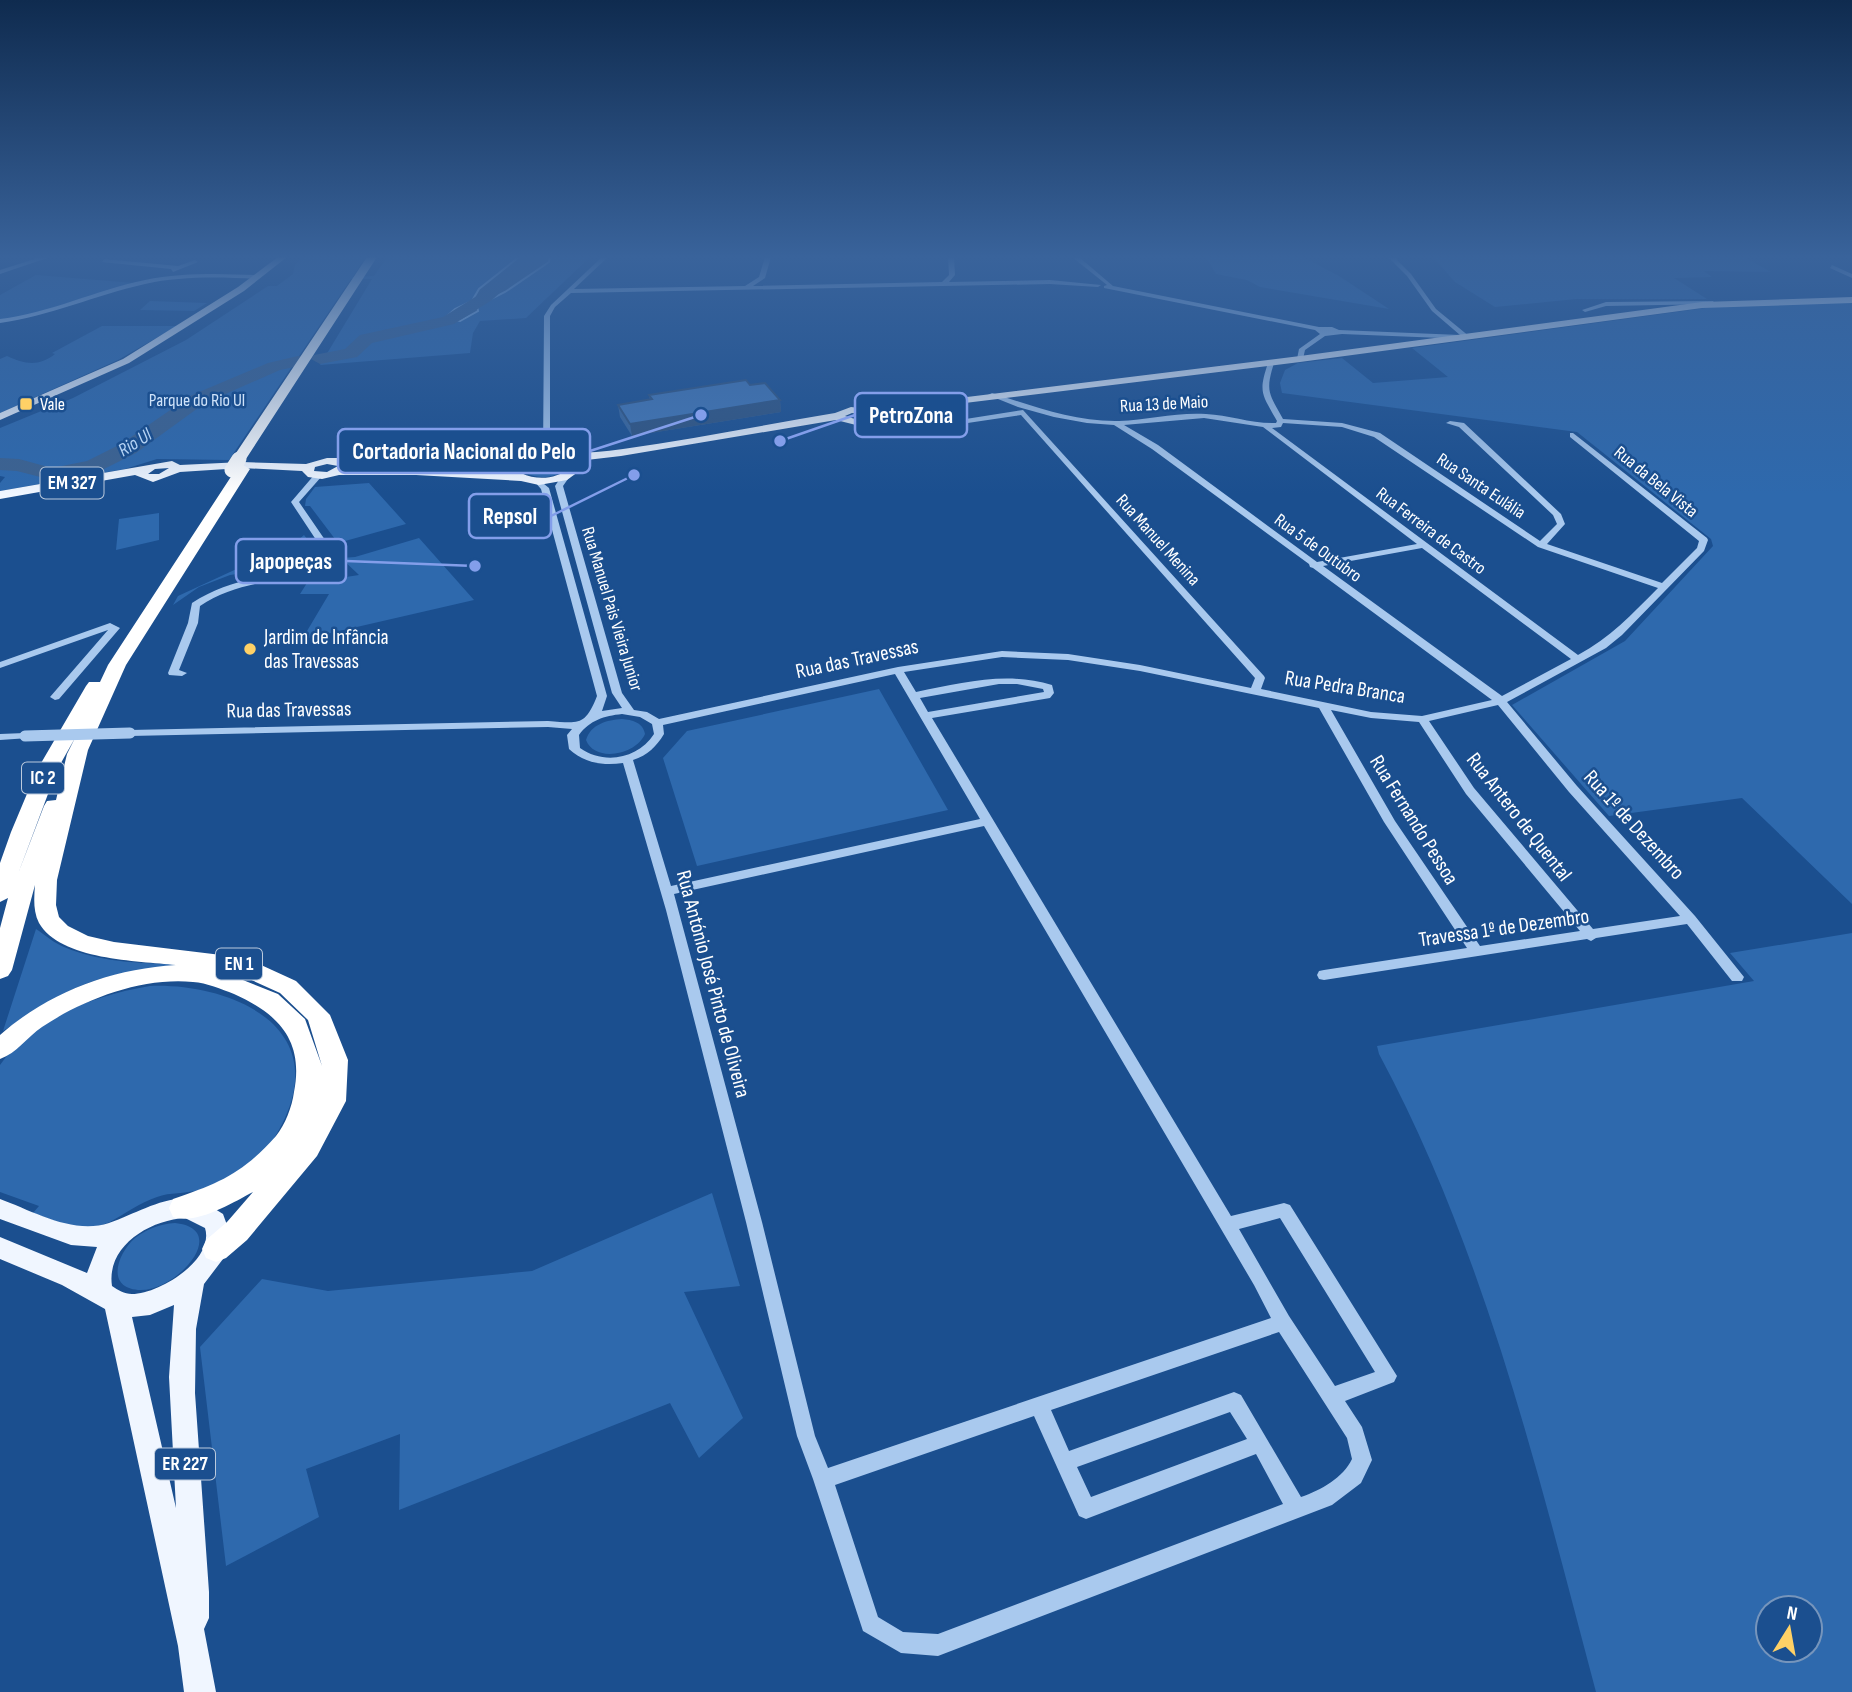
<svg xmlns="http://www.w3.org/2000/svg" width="1852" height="1692" font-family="'Sofia Sans Condensed',sans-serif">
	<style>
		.green { fill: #2e69ad; fill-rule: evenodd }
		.water { fill: #3c6290; stroke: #9cc4f0; stroke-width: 2 }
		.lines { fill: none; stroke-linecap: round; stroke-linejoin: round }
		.river { fill: #3c6290; fill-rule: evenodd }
		.minor { fill: #a9c9ee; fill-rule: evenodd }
		.major { fill: #f0f6ff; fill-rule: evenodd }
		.highway { fill: #fff; fill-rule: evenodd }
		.minor-bridge { stroke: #a9c9ee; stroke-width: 11 }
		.highway-bridge { stroke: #fff; stroke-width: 15 }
		.wall { fill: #3a679d }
		.shaded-wall { fill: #305480 }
		.building { fill: #4478b7; stroke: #305480; stroke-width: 2 }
		.poi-dot { fill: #ffd166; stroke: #1b4f8f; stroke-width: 2.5 }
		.labels { text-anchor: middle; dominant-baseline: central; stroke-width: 5; stroke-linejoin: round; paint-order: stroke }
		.far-park-label { font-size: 18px; fill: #cfe3fa; stroke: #1b4f8f }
		.far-poi-label { font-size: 18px; fill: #fff; stroke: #1b4f8f; text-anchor: start }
		.far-street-label { font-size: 18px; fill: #fff; stroke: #1b4f8f }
		.far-water-label { font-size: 19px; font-style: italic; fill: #b5d3f5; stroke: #1b4f8f }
		.shield { fill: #1b4f8f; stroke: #bbcadd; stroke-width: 2 }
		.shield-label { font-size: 19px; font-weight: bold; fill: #fff }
		.poi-label { font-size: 21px; fill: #fff; stroke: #1b4f8f; text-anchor: start }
		.street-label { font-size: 21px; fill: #fff; stroke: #1b4f8f }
		.leader { fill: none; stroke: #839eea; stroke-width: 2.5 }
		.callout-dot { fill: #839eea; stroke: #1b4f8f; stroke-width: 2.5 }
		.callout { fill: #1b4f8f; stroke: #839eea; stroke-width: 2.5 }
		.callout-label { font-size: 23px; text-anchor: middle; font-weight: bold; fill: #fff }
	</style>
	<rect width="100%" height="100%" fill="#1b4f8f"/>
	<path class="green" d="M302,257H365L353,277L374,276L387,257H590L526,318L480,321L473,333L470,353L320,365L372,279H351L229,460L157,459L125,469L0,491V483L5,477L0,476V428L73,398L186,340L268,286H277L293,274L295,265Z
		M1206,257H1303L1339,276L1389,309L1260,287L1247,280L1216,274Z
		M1433,257H1744L1771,272L1704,271L1712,277L1674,278L1707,299H1576L1495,307L1455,282Z
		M36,275L134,283L29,317L0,320V295Z
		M150,301L207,303L194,311L140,310Z
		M1852,301V904L1742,798L1609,816L1512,705L1625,641L1713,546L1711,539L1577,432L1282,393L1280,383L1285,370L1298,363L1342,358L1373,383L1448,377L1412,348L1713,307Z
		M102,326H177L118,360L0,413V359L7,356C24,364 39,367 55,354L52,353Z
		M548,459L565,462L568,467C557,478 539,480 526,473L524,470L534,462Z
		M369,483L406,524L338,543L310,506H305L306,499L315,487Z
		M159,513V540L116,550L119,519Z
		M304,535L327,564L311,568V564L230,575L199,587L173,605L178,596L297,541Z
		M419,538L474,600L309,638L307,631L329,594H300L307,583L359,575L341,558L355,557Z
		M879,689L948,810L697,866L663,758L687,731Z
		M622,719C632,720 643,722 645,734C636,755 595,763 586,740C591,724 607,720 622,719Z
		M36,929C45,935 54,943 64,947C104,964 148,963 190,965C157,970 120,970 88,983C57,994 30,1014 3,1031Z
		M1852,933V1692H1596C1538,1474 1486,1254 1379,1054L1377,1046L1754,981L1730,953ZM1810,1608V1650H1768V1608Z
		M150,986C227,983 328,1023 285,1118C275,1139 263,1158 243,1171C231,1178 213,1186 199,1190C185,1194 170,1192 157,1197C139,1203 126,1213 110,1222C84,1234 58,1222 33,1213L39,1206L0,1192V1065C33,1017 96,995 150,986Z
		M712,1193L740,1286L684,1292L743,1418L699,1458L670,1403L399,1510L400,1434L306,1469L319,1517L226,1566L200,1347L262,1279L328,1291L532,1271Z
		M175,1223C232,1229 176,1293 138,1290C105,1287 118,1253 135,1238C147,1229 160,1224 175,1223Z"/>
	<path class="water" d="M519,257H550L549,262L505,292L477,306L478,311L460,321L445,318L455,309L472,301L479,289Z"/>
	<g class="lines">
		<path class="river" d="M523,257H539L492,300L454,324L372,343L357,357L320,364L311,359L314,355L345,349L360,335L443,317L480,294Z
			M298,356L304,357L307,361L304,365L280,370L205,403L136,453L102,470L52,480L17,471L0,470V458L19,459L52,468L87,461L121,444L192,395L268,363Z"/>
		<path class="minor" d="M41,257H50L0,274V270Z
			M602,257H608L574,289L745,286L759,277L765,257H771L765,278L753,286L942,282L949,275L948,257H954L955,275L949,282L1050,280L1101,285L1098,287L1050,284L571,293L555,307L550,316V456L543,458L544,316L551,305Z
			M1072,257H1079L1113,286L1319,327H1332L1339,330L1460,335L1432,311L1407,276L1388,257H1394L1411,274L1436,309L1470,337L1467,339L1342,334L1325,336L1305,350L1303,359L1300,361L1297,359L1299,349L1320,334L1315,330L1104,288V286L1107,285Z
			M104,259L178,266L195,260L198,262L173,272L171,269L102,262Z
			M1832,265L1852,274V278L1830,268Z
			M215,274L257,275L260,277L257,279C220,277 181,276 145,284C96,295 50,316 0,323V319C50,313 96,290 145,280C168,275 191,274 215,274Z
			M1713,301L1715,304L1606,306L1585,312L1582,310L1606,302Z
			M1271,361L1274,363C1265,392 1269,393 1283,419L1342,423L1380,433L1540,541L1557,524L1553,515L1459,427L1446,423L1450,421L1464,423L1561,514L1565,524L1547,544L1662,583L1697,548L1699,541L1570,437V433H1573L1707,538L1708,540L1704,551L1622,635L1606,648L1507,702L1577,786L1695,916L1744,977L1742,981H1732L1687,924L1596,938L1591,941L1587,939L1324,980L1319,979L1317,975L1319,971L1324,970L1467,948L1384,822L1319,708L1140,671L1068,660L1002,657L904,672L916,692C962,683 1006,671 1052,685L1054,693L1050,698L932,718L1231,1216L1284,1203L1290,1205L1397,1376L1394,1382L1345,1401L1362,1427L1372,1460L1361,1483L1332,1505L938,1656L901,1653L863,1631L813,1479L797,1436L746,1222L666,910L623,763C603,766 584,763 569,749L567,735L572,729L548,727L130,736L125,733L130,730L548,721C578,723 585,727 597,696L541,489L534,481L538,479L549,488L607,696L602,711L622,708L612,693L555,486L563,474H566L570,476L563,486L622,693L634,710L647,712L659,719L898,667L1002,651L1068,654L1140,665L1251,688L1255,678L1021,415L934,428L930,426L934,424L1023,410L1264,676L1265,678L1261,689L1371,712L1422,716L1492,700L1313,568L1310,567L1309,564L1152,449L1114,425L1087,423L1054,417L1018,407L988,395L992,393C1033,406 1074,422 1119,421C1148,420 1177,412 1206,414C1229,415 1252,424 1276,423L1277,421C1262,394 1258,393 1268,363ZM1204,418L1263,427L1417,544L1317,562L1158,445L1124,425ZM1283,423L1342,427L1374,437L1538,547L1658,588C1632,614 1610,638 1578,655L1272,428L1281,427ZM1422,548L1571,659L1502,696L1323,566ZM895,674L980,819L671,886L633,760C648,755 656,747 664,734L663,725ZM999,684H1017L1043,689L1044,692L928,712L920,698ZM1498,705L1569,792L1680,916L1593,929L1474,788L1429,721ZM1331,710L1371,718L1419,722L1466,794L1580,931L1480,946L1395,821ZM622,714L640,717L652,724L654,734C638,759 604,765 580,748L579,735C590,720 604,716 622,714ZM984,826L1254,1285L1271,1318L828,1468L815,1436L762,1222L674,894ZM1280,1218L1375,1372L1335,1386L1289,1316L1239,1229ZM1279,1332L1347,1438L1352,1459C1343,1478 1321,1490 1301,1497L1241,1395L1234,1392L1069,1451L1051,1410ZM1230,1412L1247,1439L1091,1497L1077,1467ZM1034,1416L1079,1516L1086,1519L1256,1454L1283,1504L938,1634L903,1632L878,1617L835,1485Z
			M315,474L322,476L299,502L345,569L343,571C294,581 244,577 200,606L198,623L179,670L187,673L182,676L169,675L168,673L188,623L192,603C235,575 285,574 334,567L291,502Z
			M110,623L120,628L59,699L55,700L50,697L108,630L0,668V662Z
			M25,733L31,736L29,738L0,740V734Z"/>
		<path class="major" d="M278,257H287L244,291L129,363L0,420V413L123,359L238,287Z
			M1852,297V303L1702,308L1300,362L875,414V418L856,425L836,420L621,456L578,461L582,469L567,480L539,485L521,481L416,475H339L322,479L308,477L302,471L242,468L180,472L153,482L135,475L0,499V491L172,461L180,465L242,462L306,464L327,458H338L349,463L348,469H416L510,474L517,461C552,451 587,455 623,449C694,439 764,425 835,413L851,407L869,409L1300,356L1702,302ZM852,413L864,415L855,419L845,416ZM546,459L566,461L570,468C556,479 538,481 521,473L525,465ZM327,464L338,466L327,472L314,471L315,467ZM169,468L159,474H148L155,469Z
			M185,1198L207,1204L223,1214L231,1236L223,1259L204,1284L196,1329L195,1393L209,1592V1618L204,1629L216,1692H184L178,1646L105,1309L62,1285L0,1259V1237L87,1273L97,1247L71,1245L0,1219V1199C33,1211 73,1235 109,1223C135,1214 156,1200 185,1198ZM185,1218L205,1228C215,1260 159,1294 132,1294C124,1294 118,1290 112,1286C106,1246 150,1220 185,1218ZM174,1305L169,1377L176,1508L132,1317L150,1315Z"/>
		<path class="highway" d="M367,257H377L244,462H234L232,459Z
			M243,465L250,469L126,665L88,750L57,880L56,905L59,917L68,926L88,936L114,942L246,958L296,981L330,1015L348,1060L346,1101L317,1156L247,1240L226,1258L216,1262L206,1258L202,1249L206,1240L227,1222L253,1192C232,1203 197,1225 173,1217L169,1208L173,1199C219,1183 242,1174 276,1136C285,1125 292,1107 294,1092C304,1041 279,1014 234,994C221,989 207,983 193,982C142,977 84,999 42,1027C27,1037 17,1053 0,1059V1035C49,992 111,969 176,965C138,961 60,960 39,923C33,911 34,898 35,885L12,970L8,976L0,979V928L8,898L0,902V863L11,832L37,770L86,686L89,682H100L108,665L236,469ZM75,738L67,754L56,800L47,801L44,806L18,874L57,770ZM218,970L234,972L280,993L308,1020L322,1066L305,1019L278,994Z"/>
		<path class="minor-bridge" d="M25,736L130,733"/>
		<path class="highway-bridge" d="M232,470L239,459"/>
	</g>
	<path class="wall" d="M750,385L780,400L781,412L632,436L620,417L618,405L650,400L649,395Z"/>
	<path class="shaded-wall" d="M780,400L781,412L632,436L630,424Z"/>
	<path class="building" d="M746,380L750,385L765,383L780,400L630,424L618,405L652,399L649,395Z"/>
	<linearGradient id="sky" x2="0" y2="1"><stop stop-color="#0f2b4f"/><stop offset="0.52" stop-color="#39639b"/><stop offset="1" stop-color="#39639b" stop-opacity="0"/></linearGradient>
	<rect width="1852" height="494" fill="url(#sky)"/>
	<g class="poi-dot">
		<rect x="19" y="397" width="14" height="14" rx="3.5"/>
		<circle cx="250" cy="649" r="7"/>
	</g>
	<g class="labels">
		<g class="far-park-label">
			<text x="197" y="400">Parque do Rio Ul</text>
		</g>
		<g class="far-poi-label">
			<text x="40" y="404">Vale</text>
		</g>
		<g class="far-street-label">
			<text transform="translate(1164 404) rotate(-3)">Rua 13 de Maio</text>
			<text transform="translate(1656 482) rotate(39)">Rua da Bela Vista</text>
			<text transform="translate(1481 486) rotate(34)">Rua Santa Eulália</text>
			<text transform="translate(1431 531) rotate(37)">Rua Ferreira de Castro</text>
			<text transform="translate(1158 540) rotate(48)">Rua Manuel Menina</text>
			<text transform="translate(1318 548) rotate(36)">Rua 5 de Outubro</text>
			<text transform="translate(612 609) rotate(73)">Rua Manuel Pais Vieira Junior</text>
		</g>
		<g class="far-water-label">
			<text transform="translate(135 443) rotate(-32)">Rio Ul</text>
		</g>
		<g class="shield">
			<rect x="40.5" y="467.5" width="63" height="31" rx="5"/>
			<rect x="22" y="762.5" width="42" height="31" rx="5"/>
			<rect x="216" y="948.5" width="46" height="31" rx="5"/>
			<rect x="155" y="1448.5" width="60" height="31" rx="5"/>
		</g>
		<g class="shield-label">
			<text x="72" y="483">EM 327</text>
			<text x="43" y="778">IC 2</text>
			<text x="239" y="964">EN 1</text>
			<text x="185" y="1464">ER 227</text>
		</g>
		<g class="poi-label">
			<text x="264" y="637">Jardim de Infância<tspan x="264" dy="24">das Travessas</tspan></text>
		</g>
		<g class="street-label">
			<text transform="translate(857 659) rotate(-12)">Rua das Travessas</text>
			<text transform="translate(1345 687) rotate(9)">Rua Pedra Branca</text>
			<text transform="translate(289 710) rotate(-1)">Rua das Travessas</text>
			<text transform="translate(1519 817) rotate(52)">Rua Antero de Quental</text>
			<text transform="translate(1414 820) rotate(58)">Rua Fernando Pessoa</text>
			<text transform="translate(1634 825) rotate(48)">Rua 1º de Dezembro</text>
			<text transform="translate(1504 928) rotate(-8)">Travessa 1º de Dezembro</text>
			<text transform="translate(713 984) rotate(75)">Rua António José Pinto de Oliveira</text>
		</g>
	</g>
	<path class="leader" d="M780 441L855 415M701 415L590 451M634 475L551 516M475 566L346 561"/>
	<g class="callout-dot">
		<circle cx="780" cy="441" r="7"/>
		<circle cx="701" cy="415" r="7"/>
		<circle cx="634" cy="475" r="7"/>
		<circle cx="475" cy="566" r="7"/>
	</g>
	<g class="callout">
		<rect x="855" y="393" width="112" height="44" rx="7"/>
		<rect x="338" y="429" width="252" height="44" rx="7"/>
		<rect x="469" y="494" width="82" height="44" rx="7"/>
		<rect x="236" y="539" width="110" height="44" rx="7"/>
	</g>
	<g class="callout-label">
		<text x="911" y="423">PetroZona</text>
		<text x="464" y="459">Cortadoria Nacional do Pelo</text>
		<text x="510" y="524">Repsol</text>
		<text x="291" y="569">Japopeças</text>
	</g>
	<g transform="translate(1789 1629) rotate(11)"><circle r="33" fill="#1b4f8f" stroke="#7695bc" stroke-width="2"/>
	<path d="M0-5L12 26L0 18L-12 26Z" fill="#ffd166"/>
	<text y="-10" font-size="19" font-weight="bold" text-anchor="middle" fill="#ffffff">N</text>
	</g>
</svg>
